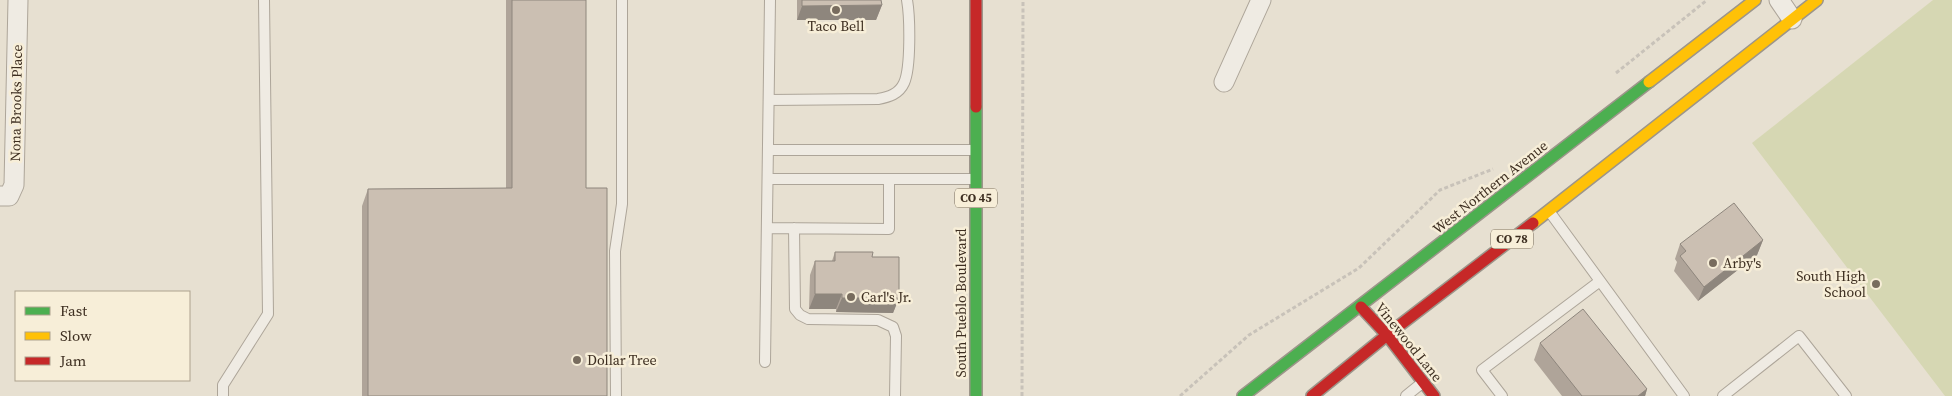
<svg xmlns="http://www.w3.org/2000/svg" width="1952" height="396" font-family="'Source Serif 4',serif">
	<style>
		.green { fill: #d6d7b3 }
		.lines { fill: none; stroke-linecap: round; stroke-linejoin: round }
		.lane-casing { stroke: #ada599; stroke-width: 12 }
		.street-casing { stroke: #ada599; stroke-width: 21 }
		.fast-casing { stroke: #9c958a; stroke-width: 14 }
		.slow-casing { stroke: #9c958a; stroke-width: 14 }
		.jam-casing { stroke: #9c958a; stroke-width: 14 }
		.path { stroke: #c8c2b9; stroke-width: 3; stroke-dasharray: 4 2.5; stroke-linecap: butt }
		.lane { stroke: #efebe3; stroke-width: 10 }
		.street { stroke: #efebe3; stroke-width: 19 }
		.fast { stroke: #4caf50; stroke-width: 11 }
		.slow { stroke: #ffc107; stroke-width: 11 }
		.jam { stroke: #c62828; stroke-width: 11 }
		.wall { fill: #afa499 }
		.shaded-wall { fill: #8e867d }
		.building { fill: #cbbfb2; stroke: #8e867d }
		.poi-dot { fill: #786c5e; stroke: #f7eed8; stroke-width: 2 }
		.labels { text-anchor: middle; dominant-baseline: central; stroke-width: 5; stroke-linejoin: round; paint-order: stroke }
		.shield { fill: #f7eed8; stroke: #756857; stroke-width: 1 }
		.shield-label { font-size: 12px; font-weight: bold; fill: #3d2e20 }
		.poi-label { font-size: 14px; fill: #3d2e20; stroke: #f7eed8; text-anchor: start }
		.street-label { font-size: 14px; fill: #3d2e20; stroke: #f7eed8 }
	</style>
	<rect width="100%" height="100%" fill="#e7e0d1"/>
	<path class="green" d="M1933,0H1952V396H1945L1752,143Z"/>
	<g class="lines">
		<g class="lane-casing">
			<path id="lane" d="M769,100L878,99C889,97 899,94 904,83C911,68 910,17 907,0
				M769,150H975
				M768,179H975
				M1549,211L1684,396
				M767,228L889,229V179
				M794,228L795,309L800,315L808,319L878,320L893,327L896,336L895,396
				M765,362L770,0
				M223,396V385L268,314L264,0
				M616,396L615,251L622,204V0
				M1406,396L1422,383
				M1502,396L1482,370L1600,281
				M1723,396L1799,336L1846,396"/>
		</g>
		<g class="street-casing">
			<path id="street" d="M1779,0L1792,19
				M1224,82L1261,0
				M0,196H9L14,185L18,0"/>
		</g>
		<g class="fast-casing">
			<path id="fast" d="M976,107V396
				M1243,396L1649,82"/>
		</g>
		<g class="slow-casing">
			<path id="slow" d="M1649,82L1755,0
				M1533,223L1817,0"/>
		</g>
		<g class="jam-casing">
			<path id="jam" d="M976,0V107
				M1361,307L1387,335L1434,396
				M1312,396L1387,335L1533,223"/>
		</g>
		<path class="path" d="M1616,73L1707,0
			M1022,396L1023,0
			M1180,396L1249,335L1359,268L1440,190L1493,169"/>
		<use href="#lane" class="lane"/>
		<use href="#street" class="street"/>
		<use href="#fast" class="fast"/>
		<use href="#slow" class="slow"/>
		<use href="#jam" class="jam"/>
	</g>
	<path class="wall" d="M506,0H586V188L607,396H362V206L368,189L506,188Z
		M797,0H881L882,5L876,20H797Z
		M1763,240L1757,255L1698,301L1674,271L1677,262L1675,259L1680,244Z
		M835,252L872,257L899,298L893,313L836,312V309H809L810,275L815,261H832Z
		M1540,343L1647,389L1645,396H1562L1534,360Z"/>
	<path class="shaded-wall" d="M882,5L876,20H797L802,6Z
		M1763,240L1757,255L1698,301L1704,287Z
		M815,294H842L836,309H809Z
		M842,298H899L893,313L836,312Z
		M1647,389L1645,396H1638Z"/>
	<path class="building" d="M512,0H586V188H607V396H368V189L512,188Z
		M802,0H881L882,5L802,6Z
		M1734,203L1763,240L1704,287L1680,256L1686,251L1680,244Z
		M835,252H873L872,257H899V298H842V294H815V261H835Z
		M1583,309L1647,389L1638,396H1582L1540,343Z"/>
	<g class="poi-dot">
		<circle cx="836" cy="10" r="5"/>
		<circle cx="1713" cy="263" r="5"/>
		<circle cx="1876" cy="284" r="5"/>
		<circle cx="851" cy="297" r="5"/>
		<circle cx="577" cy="360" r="5"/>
	</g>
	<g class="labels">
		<g class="shield">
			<rect x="955" y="188.5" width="42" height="19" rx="4"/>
			<rect x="1491" y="229.5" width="42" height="19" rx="4"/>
		</g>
		<g class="shield-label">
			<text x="976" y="198">CO 45</text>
			<text x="1512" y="239">CO 78</text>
		</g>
		<g class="poi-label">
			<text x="836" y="26" text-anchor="middle">Taco Bell</text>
			<text x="1723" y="263">Arby's</text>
			<text x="1866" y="276" text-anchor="end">South High<tspan x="1866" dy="16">School</tspan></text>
			<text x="861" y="297">Carl's Jr.</text>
			<text x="587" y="360">Dollar Tree</text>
		</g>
		<g class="street-label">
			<text transform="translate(16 103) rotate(-89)">Nona Brooks Place</text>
			<text transform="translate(1490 187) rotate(-38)">West Northern Avenue</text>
			<text transform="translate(961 303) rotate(-90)">South Pueblo Boulevard</text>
			<text transform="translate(1409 342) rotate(51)">Vinewood Lane</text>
		</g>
	</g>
	<rect x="15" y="291" width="175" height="90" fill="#f7eed8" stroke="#ada18e"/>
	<rect x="25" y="307" width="25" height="8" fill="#4caf50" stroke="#ada18e"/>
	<text x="60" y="316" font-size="15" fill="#3d2e20">Fast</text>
	<rect x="25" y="332" width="25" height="8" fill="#ffc107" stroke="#ada18e"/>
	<text x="60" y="341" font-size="15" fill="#3d2e20">Slow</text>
	<rect x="25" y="357" width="25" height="8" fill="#c62828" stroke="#ada18e"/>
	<text x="60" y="366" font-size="15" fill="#3d2e20">Jam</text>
</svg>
